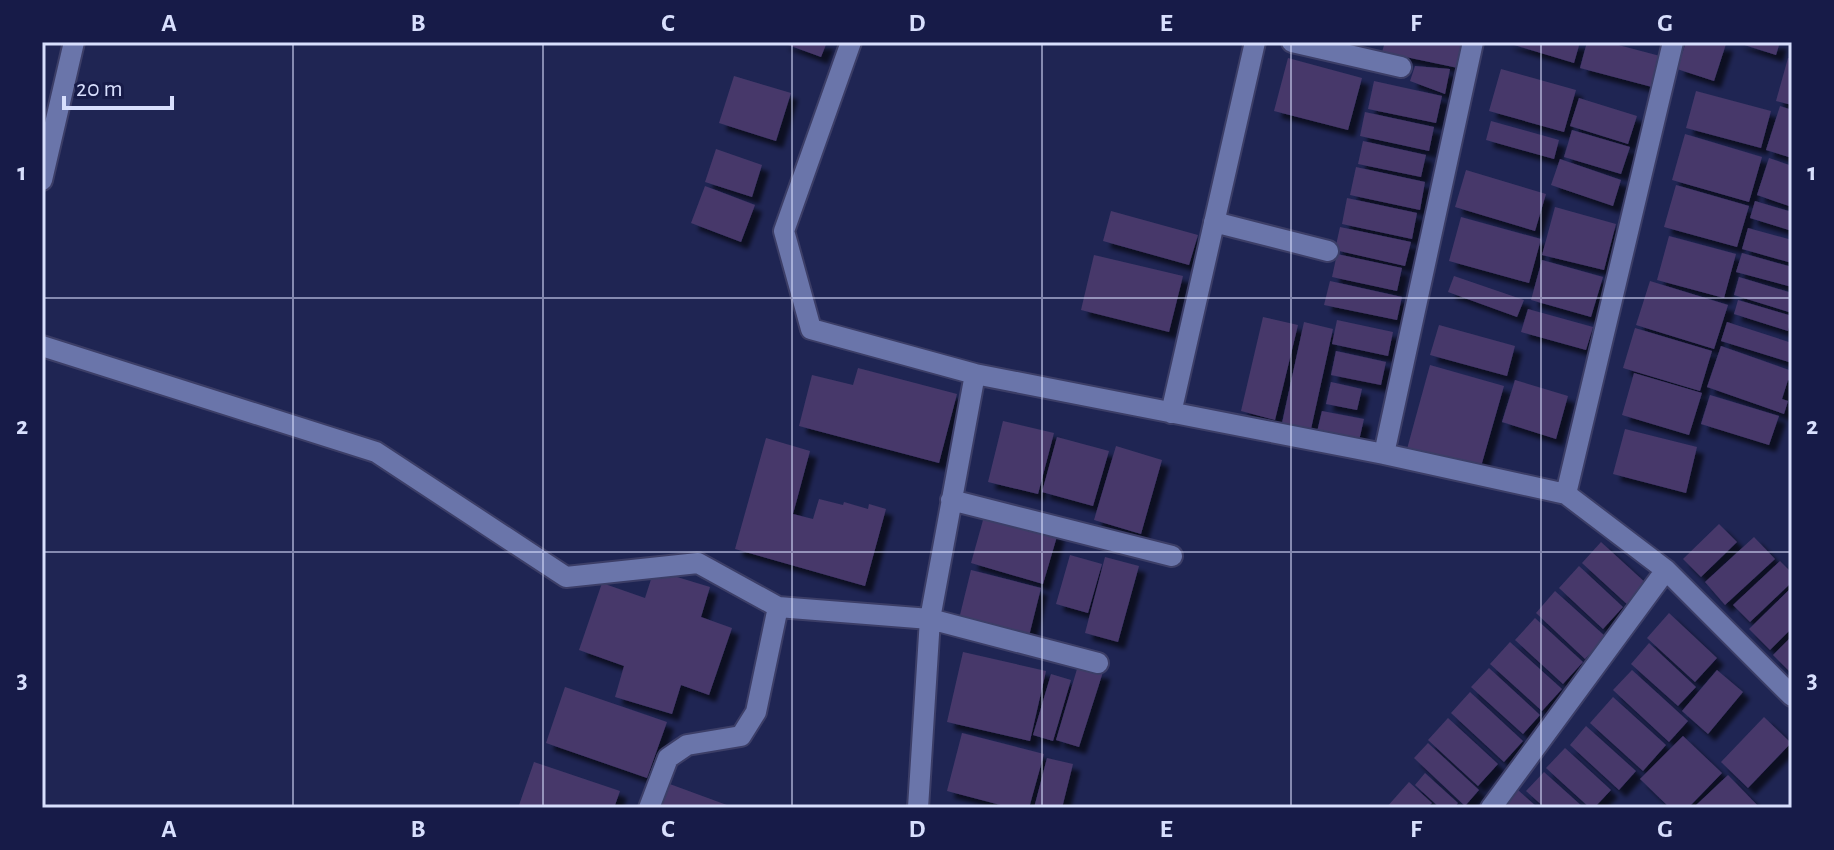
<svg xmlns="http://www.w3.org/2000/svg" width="1834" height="850" font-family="'Alegreya Sans',sans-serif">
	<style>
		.building { fill: #46396a; filter: url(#shadow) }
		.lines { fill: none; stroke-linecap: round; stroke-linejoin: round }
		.street-casing { stroke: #3c3e67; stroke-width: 24 }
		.street { stroke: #6a75aa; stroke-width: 20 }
		.grid { fill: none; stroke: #d8dffd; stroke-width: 2; stroke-opacity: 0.55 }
		.neatline { fill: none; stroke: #d8dffd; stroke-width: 3 }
		.grid-label { font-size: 26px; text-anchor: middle; font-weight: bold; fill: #d8dffd }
	</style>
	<defs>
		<filter id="shadow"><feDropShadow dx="7" dy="7" stdDeviation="2" flood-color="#0009"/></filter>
	</defs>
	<rect width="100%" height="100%" fill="#1f2553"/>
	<path class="building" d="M780,42H827L821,57Z
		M1385,42H1454L1464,44L1458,68L1382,52Z
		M1504,42H1580L1574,63Z
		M1587,42H1607L1660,56L1652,87L1580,68Z
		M1686,42L1726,44L1714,81L1677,69Z
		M1735,42H1780L1776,55Z
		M1288,58L1362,78L1348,130L1274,111Z
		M1788,58L1792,59V105L1776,101Z
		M1415,66L1450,69L1445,94L1410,81Z
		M1501,69L1576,90L1564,132L1489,111Z
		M734,76L791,93L776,141L719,123Z
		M1374,81L1442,96L1436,123L1368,109Z
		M1696,91L1771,111L1761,148L1686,128Z
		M1579,98L1637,116L1628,144L1570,126Z
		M1780,106L1792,110V158L1766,150Z
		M1365,112L1434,127L1429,151L1360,136Z
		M1491,121L1559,140L1554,159L1486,140Z
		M1572,130L1630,147L1621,174L1564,157Z
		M1685,134L1762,157L1749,202L1672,180Z
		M1363,141L1426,155L1421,177L1358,164Z
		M716,149L762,165L752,197L705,182Z
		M1769,158L1792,166V207L1757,195Z
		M1560,159L1621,180L1613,206L1551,185Z
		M1356,167L1425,182L1420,210L1350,195Z
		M1466,170L1546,194L1535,231L1455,207Z
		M1676,185L1749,206L1737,247L1664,227Z
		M705,186L755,205L741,242L691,223Z
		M1347,198L1417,213L1412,239L1342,224Z
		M1755,201L1792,212V231L1750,218Z
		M1555,207L1616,224L1604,270L1542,255Z
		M1111,211L1198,235L1189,265L1103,241Z
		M1461,217L1541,239L1529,283L1449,261Z
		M1340,227L1411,242L1405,266L1335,250Z
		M1748,228L1792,240V263L1742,249Z
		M1669,236L1736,254L1724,298L1657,280Z
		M1742,253L1792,267V287L1736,272Z
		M1337,254L1402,268L1397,291L1332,277Z
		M1094,255L1183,276L1169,332L1081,310Z
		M1542,260L1603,277L1591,317L1531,300Z
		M1454,276L1524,300L1517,317L1448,292Z
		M1739,277L1792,293V313L1734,295Z
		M1330,281L1402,297L1397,320L1324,305Z
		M1650,281L1728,305L1714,349L1636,325Z
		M1738,300L1792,316L1788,331L1734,314Z
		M1528,309L1593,327L1586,350L1521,332Z
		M1263,317L1298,325L1275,420L1241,411Z
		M1337,320L1393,332L1388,356L1332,344Z
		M1304,322L1333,329L1311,429L1282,423Z
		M1727,322L1792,343V363L1721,341Z
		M1439,325L1515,346L1507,376L1430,355Z
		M1635,328L1712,351L1700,391L1623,368Z
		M1721,346L1792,371V382L1788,380L1782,399L1788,401L1784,414L1707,387Z
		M1336,351L1386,362L1381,385L1331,375Z
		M1430,365L1504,386L1480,470L1407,449Z
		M858,368L957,394L939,463L799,426L812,375L853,385Z
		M1634,373L1702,393L1689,435L1622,415Z
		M1515,380L1568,396L1556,439L1502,422Z
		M1331,382L1362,389L1357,410L1326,404Z
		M1710,395L1779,416L1769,445L1701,424Z
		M1322,411L1364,419L1358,445L1316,436Z
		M1003,421L1054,433L1038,494L988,482Z
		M1625,429L1697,447L1686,493L1613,474Z
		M1057,437L1109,451L1093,506L1042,492Z
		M766,438L810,451L793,514L813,519L819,499L843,505L844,502L868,509L869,504L886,509L865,586L735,549Z
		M1116,446L1162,460L1141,534L1094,520Z
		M985,513L1058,533L1043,584L971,563Z
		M1719,524L1737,542L1701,577L1683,559Z
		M1754,537L1775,559L1725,605L1705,582Z
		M1601,542L1648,585L1629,606L1582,563Z
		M1070,555L1102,564L1088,613L1056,604Z
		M1105,557L1139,566L1118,642L1085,633Z
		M1780,561L1792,573V582L1750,622L1733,605Z
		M1579,566L1623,607L1603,629L1559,588Z
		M654,570L710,587L701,617L732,628L709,695L681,685L672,714L615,697L624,666L579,650L602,583L645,598Z
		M971,570L1041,588L1029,636L959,619Z
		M1792,587V628L1770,650L1749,629Z
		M1555,591L1606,637L1585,659L1536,613Z
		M1669,613L1717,658L1695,682L1647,638Z
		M1535,618L1583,662L1563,684L1515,640Z
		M1792,636V670L1790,672L1773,655Z
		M1510,642L1562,689L1542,711L1490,664Z
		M1649,643L1696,687L1678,706L1631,664Z
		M963,652L1046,671L1030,741L947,722Z
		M1489,668L1540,715L1523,734L1471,687Z
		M1077,669L1103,672L1079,747L1056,740Z
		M1632,670L1688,721L1669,742L1613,690Z
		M1717,670L1743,692L1708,734L1682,711Z
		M1051,674L1071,680L1053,741L1033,735Z
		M565,687L667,722L647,778L546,743Z
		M1470,692L1523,741L1504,762L1451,713Z
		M1613,697L1666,745L1643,771L1590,723Z
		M1764,717L1791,743L1748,788L1721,762Z
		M1448,718L1498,764L1478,786L1428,740Z
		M1586,726L1636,771L1619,790L1570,745Z
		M962,733L1044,754L1029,808H1012L947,791Z
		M1683,736L1722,773L1688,808H1670L1640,779Z
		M1428,743L1479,790L1465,806L1414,758Z
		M1565,748L1611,790L1594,808H1590L1546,768Z
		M1047,758L1073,764L1062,808H1034Z
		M534,762L620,791L614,808H518Z
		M1544,772L1584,808H1545L1526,791Z
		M1425,773L1458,803L1454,808H1440L1415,785Z
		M1728,775L1760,808H1693Z
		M1409,782L1432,803L1427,808H1386Z
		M667,783L735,808H658Z
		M1518,790L1538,808H1501Z"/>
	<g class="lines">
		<g class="street-casing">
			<path id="street" d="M851,42L784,231L811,329L975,374L1384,454L1566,494L1666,570L1792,696
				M1292,42L1401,67
				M42,180L74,42
				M1214,222L1328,251
				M42,346L376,452L566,577L698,563L778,607L930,619L1098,663
				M1171,413L1255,42
				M1384,454L1473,42
				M1566,494L1673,42
				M951,500L1172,556
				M649,808L668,758L687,745L741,736L756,712L778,607
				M918,808L930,619L975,374
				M1491,808L1666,570"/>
		</g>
		<use href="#street" class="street"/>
	</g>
	<path class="grid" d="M293,42V808M543,42V808M792,42V808M1042,42V808M1291,42V808M1541,42V808M42,298H1792M42,552H1792"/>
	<rect width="1834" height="850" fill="none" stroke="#171b48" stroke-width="88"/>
	<path d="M64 96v12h108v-12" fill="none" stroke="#d8dffd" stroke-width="4"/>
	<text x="76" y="96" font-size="24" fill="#d8dffd" stroke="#171b48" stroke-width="6" paint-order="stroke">20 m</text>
	<rect x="44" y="44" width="1746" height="762" class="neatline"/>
	<g class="grid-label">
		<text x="169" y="31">A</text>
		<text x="418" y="31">B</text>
		<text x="668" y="31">C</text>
		<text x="917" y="31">D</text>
		<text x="1166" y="31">E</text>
		<text x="1416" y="31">F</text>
		<text x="1665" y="31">G</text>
		<text x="22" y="180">1</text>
		<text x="1812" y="180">1</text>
		<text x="22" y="434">2</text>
		<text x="1812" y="434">2</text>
		<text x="22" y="688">3</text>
		<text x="1812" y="688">3</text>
		<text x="169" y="837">A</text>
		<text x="418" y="837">B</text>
		<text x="668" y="837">C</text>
		<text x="917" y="837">D</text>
		<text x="1166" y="837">E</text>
		<text x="1416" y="837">F</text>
		<text x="1665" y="837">G</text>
	</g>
</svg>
